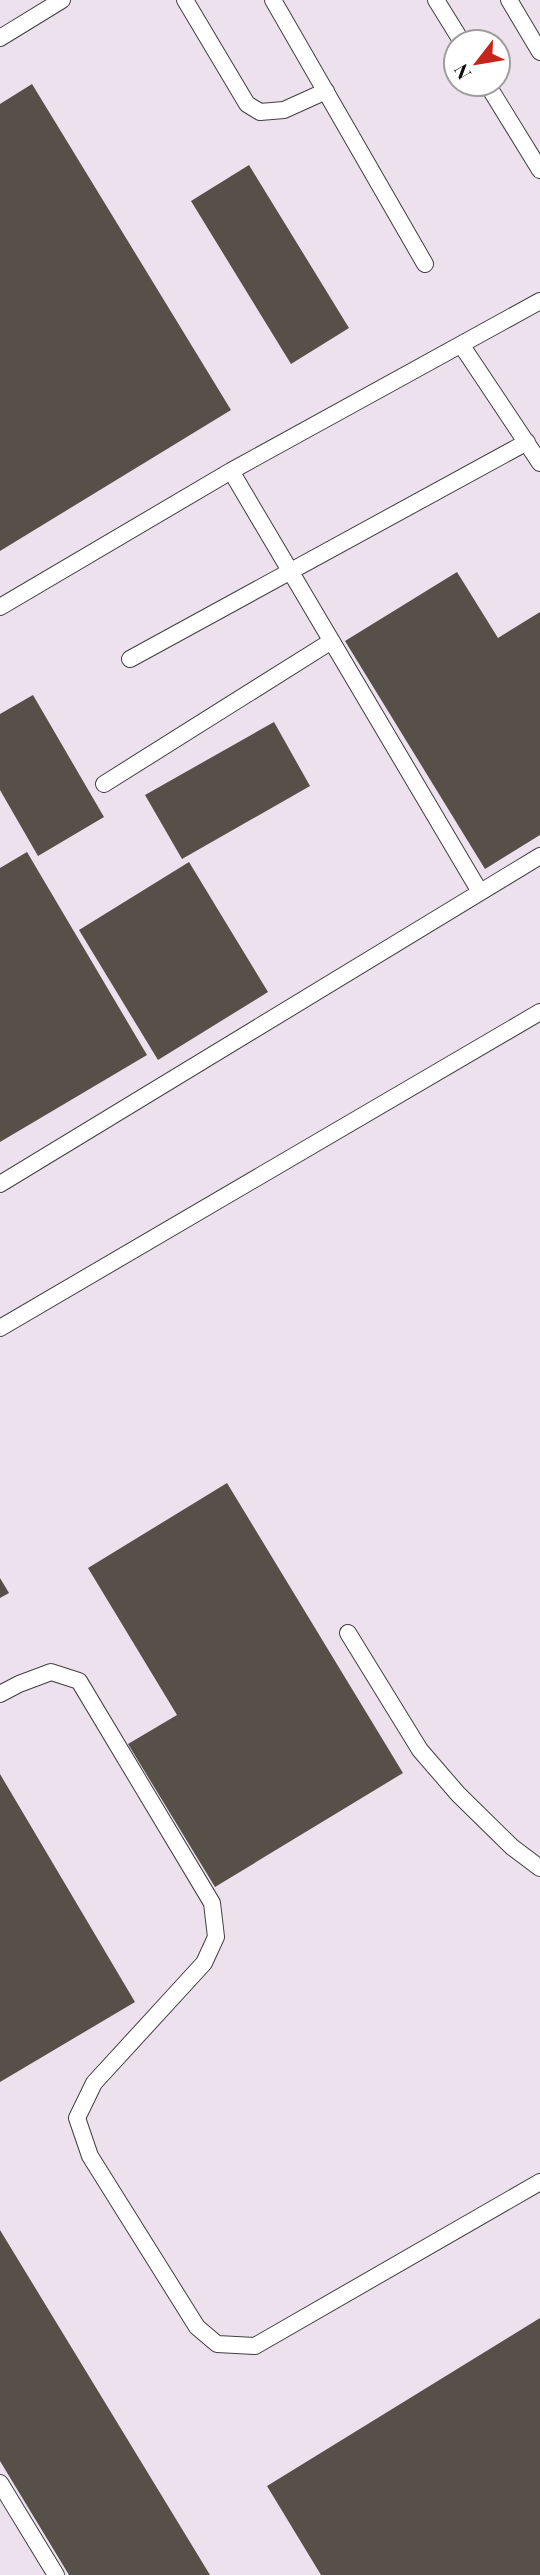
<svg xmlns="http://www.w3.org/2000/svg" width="540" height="2575" font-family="'Playfair Display',serif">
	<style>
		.industrial { fill: #ede1ed; fill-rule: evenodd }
		.building { fill: #575049 }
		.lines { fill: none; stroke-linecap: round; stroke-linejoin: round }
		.lane-casing { stroke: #404040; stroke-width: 18 }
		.lane { stroke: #fff; stroke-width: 16 }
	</style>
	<rect width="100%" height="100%" fill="#fffdee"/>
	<path class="industrial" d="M0,0H540V2575H0ZM456,42H498V84H456Z"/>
	<path class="building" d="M32,84L231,410L0,551V104Z
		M249,165L349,328L291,364L191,201Z
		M457,572L498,638L540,612V835L485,869L345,641Z
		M33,695L104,817L38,856L0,790V714Z
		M274,722L310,786L182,859L145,795Z
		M27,852L147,1055L0,1142V868Z
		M189,862L268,992L158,1060L79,930Z
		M227,1483L403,1773L215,1887L128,1744L177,1715L88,1568Z
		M0,1578L9,1593L0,1598Z
		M0,1774L135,2002L0,2082Z
		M0,2230L210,2575H69L0,2461Z
		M540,2318V2575H321L267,2486Z"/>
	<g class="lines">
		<g class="lane-casing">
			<path id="lane" d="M185,0L247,104L260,112L284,110L326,91
				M273,0L425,264
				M436,0L462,42
				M509,0L540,52
				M0,38L62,0
				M487,84L540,170
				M462,346L540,463
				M231,471L480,892
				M0,607L231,471L540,301
				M130,659L527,442
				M104,784L330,642
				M0,1184L540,856
				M0,1328L540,1012
				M348,1633L420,1750L458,1794L512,1847L540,1868
				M0,1694L19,1684L51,1672L79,1681L212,1903L216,1937L204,1963L94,2083L77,2118L90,2156L197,2327L217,2344L255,2346L540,2182
				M0,2483L56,2575"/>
		</g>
		<use href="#lane" class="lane"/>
	</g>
	<g transform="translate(477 63) rotate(239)"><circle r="33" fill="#ffffff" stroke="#9e9e9e" stroke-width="2"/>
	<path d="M0-5L12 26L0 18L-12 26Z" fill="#c8251a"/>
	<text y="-10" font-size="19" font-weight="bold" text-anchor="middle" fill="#0d0d0d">N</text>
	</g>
</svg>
